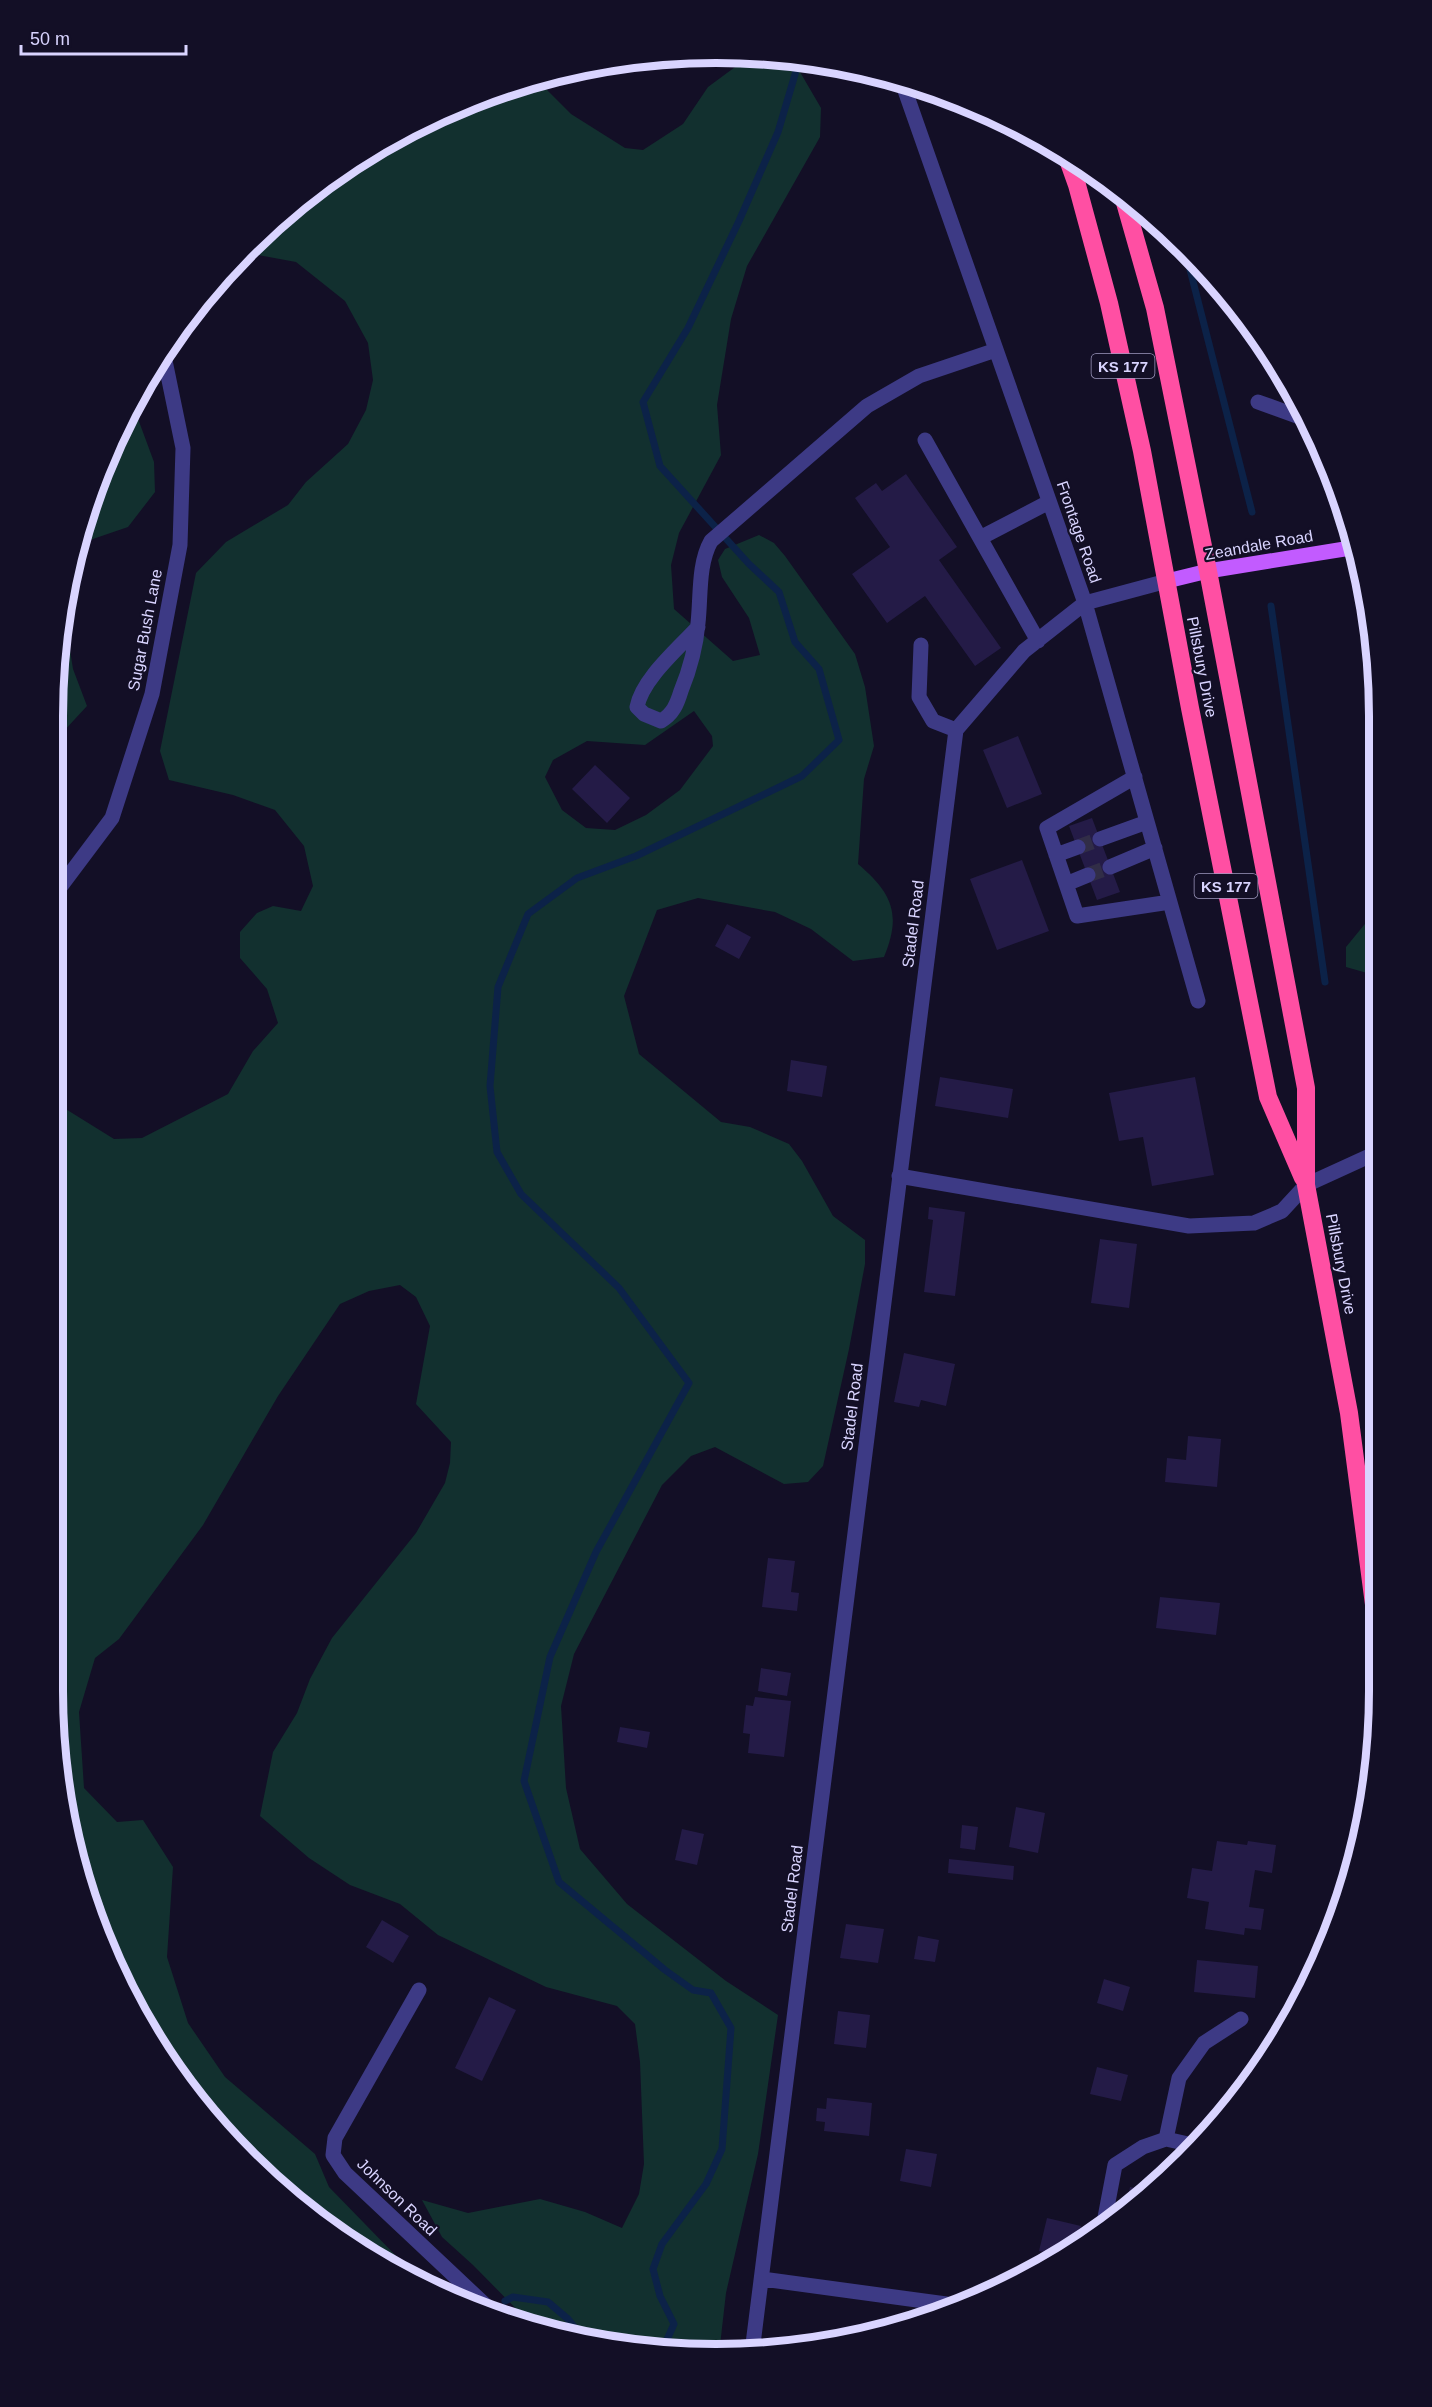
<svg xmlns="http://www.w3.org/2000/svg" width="1432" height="2407" font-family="Arial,sans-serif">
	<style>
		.green { fill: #12302f; fill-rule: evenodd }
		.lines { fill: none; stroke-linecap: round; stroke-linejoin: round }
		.stream { stroke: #0c2248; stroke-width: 7 }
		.building { fill: #241b47 }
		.minor-tunnel { stroke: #312d47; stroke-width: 15; stroke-dasharray: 15 8; stroke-linecap: butt }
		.minor { stroke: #3d3a85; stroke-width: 15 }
		.major { stroke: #c25bff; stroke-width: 15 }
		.highway { stroke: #ff4fa3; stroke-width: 18 }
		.labels { text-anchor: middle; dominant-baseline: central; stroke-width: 4.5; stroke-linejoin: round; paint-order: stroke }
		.shield { fill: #130f26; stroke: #9e99be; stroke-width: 1.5 }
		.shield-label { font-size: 15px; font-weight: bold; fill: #d9d4ff }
		.street-label { font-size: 16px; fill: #d9d4ff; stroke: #130f26 }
		.rim { fill: none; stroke: #d9d4ff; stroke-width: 8 }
	</style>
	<rect width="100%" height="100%" fill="#130f26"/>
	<path class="green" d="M750,56L793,60L821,108L820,137L747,266L731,319L717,405L721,455L679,533L671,565L674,609L733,661L760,655L749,618L722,577L718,560L725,549L759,535L774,543L785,556L855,654L865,687L874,746L864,779L858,864C892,893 902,914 884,957L853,961L811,929L775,912L698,898L657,910L624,996L639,1054L721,1122L750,1127L789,1144L802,1161L833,1216L865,1240V1264L849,1349L823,1466L808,1482L784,1484L715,1447L691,1456L662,1485L574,1654L561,1706L566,1788L580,1849L627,1904L726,1981L778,2015L758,2154L726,2293L719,2354H716L629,2349L534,2327L473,2265L442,2237L422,2200L468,2213L540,2199L585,2212L622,2228L639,2194L644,2164L640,2062L635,2024L617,2006L546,1987L438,1935L400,1904L350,1885L309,1858L260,1816L273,1752L297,1713L310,1679L332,1638L416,1533L445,1483L450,1463L451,1442L416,1404L430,1326L416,1297L400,1285L369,1291L340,1304L278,1396L203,1525L119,1639L95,1658L79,1712L84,1788L117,1822L143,1820L173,1867L167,1957L188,2023L225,2077L315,2154L329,2187L401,2261L431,2289L312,2218L189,2095L121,1985L88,1904L58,1778L56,1103L114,1139L142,1138L228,1094L253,1051L278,1023L267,989L240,958V932L257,913L273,906L301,911L313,886L304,846L275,810L233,795L169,780L160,751L196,573L226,542L288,505L306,482L348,444L366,410L373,380L368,343L345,301L296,262L242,252L348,164L462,103L537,80L571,114L625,148L643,150L683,124L708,87ZM694,711L712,736L713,746L680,790L646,815L615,830L586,828L562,810L545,777L553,760L587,741L645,745Z
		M134,408L154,462L155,492L128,527L87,541L77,559L88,502Z
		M65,619L73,669L87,706L62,733L54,736V672Z
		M1378,908V974L1374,975L1346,967V947Z"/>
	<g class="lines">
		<path class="stream" d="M1186,254L1252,512
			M1271,606L1325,982
			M505,2301L513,2297L548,2302L568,2319L583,2338
			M657,2351L665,2344L674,2324L660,2296L653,2269L662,2244L706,2184L722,2149L731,2028L711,1993L693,1990L665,1970L559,1882L524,1781L550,1657L596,1552L689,1383L619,1288L521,1194L497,1152L490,1086L498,987L528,914L577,878L636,856L802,776L839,740L819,669L795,642L779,592L749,564L660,466L643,402L688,328L739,221L778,132L799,61"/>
	</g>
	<path class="building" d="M906,474L957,547L939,560L1001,648L975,666L925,596L887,623L852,574L890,547L855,498L876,483L882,491Z
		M1018,736L1042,794L1007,808L983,750Z
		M595,765L630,798L607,823L572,789Z
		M1092,818L1120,892L1097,900L1069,826Z
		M1022,860L1049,931L997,950L970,879Z
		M727,924L751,937L739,959L715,946Z
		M791,1060L827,1066L822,1097L787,1091Z
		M940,1077L1013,1089L1008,1118L935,1106Z
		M1195,1077L1214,1175L1152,1186L1143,1137L1119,1141L1109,1093Z
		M929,1207L965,1212L955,1296L924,1292L933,1220L928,1219Z
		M1100,1239L1137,1244L1129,1308L1091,1303Z
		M904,1353L955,1364L946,1406L921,1400L919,1407L894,1402Z
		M1188,1436L1221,1439L1217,1487L1165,1482L1167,1458L1186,1460Z
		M768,1558L795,1561L791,1592L799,1593L797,1611L762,1607Z
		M1160,1597L1220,1603L1216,1635L1156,1628Z
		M761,1668L791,1673L787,1696L758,1691Z
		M755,1697L791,1701L784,1757L748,1753L750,1734L743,1733L746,1705L753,1706Z
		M620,1727L650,1732L647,1748L617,1742Z
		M1016,1807L1045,1813L1038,1853L1009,1847Z
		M962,1825L978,1827L975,1850L960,1848Z
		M682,1829L704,1834L697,1865L675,1860Z
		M1217,1841L1247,1845L1248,1841L1276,1845L1272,1873L1255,1870L1249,1907L1264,1909L1261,1930L1245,1928L1244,1935L1205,1929L1209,1902L1187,1898L1192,1868L1212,1871Z
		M949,1859L1014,1866L1013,1880L948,1873Z
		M382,1920L409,1936L393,1963L366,1947Z
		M846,1924L884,1929L878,1963L840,1958Z
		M918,1936L939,1940L935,1962L914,1959Z
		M1197,1960L1258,1966L1255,1998L1194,1992Z
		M1104,1979L1130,1987L1123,2011L1097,2003Z
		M489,1997L516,2010L482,2081L455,2068Z
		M838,2011L870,2015L866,2048L834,2044Z
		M1097,2067L1128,2075L1121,2101L1090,2094Z
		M827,2098L872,2103L869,2136L824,2131L825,2122L816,2121L817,2108L826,2109Z
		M906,2149L937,2154L931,2187L900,2181Z
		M1130,2187L1150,2191L1125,2213Z
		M1047,2218L1081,2226L1077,2244L1059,2255L1039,2251Z"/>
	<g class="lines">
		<path class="minor-tunnel" d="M1078,847L1100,839
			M1088,875L1110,867"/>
		<path class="minor" d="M902,82L1085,603L1198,1001
			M1258,402L1305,419
			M925,440L980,538L1049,502
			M980,538L1038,641
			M698,627C679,648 642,679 637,707L644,714L661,721C673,714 677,704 681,691C690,669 696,647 698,623C701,596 698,564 711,541L867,406L919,376L996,350
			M921,645L919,697L933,721L956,730
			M1135,777L1047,828L1077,916L1170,902
			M1100,839L1147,822
			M1056,855L1078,847
			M1110,867L1155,848
			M1066,884L1088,875
			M55,894L112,818L152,694L180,545L183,448L163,351
			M899,1176L1189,1226L1254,1223L1282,1211L1306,1185L1376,1153
			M419,1990L335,2138L333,2155L345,2173L498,2317
			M1166,2139L1179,2078L1204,2043L1241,2019
			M1103,2228L1115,2165L1143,2147L1166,2139L1197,2146
			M762,2279L961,2306
			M752,2352L956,730L1024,651L1085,603L1167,581"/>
		<path class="major" d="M1167,581L1208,571L1357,547"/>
		<path class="highway" d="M1066,154L1077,185L1109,303L1142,451L1190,708L1268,1097L1303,1178
			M1124,199L1155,308L1208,571L1306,1088V1185L1349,1413L1378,1635"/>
	</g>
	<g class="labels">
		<g class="shield">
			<rect x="1091.5" y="354" width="63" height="24" rx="4.5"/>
			<rect x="1194.5" y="874" width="63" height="24" rx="4.5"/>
		</g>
		<g class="shield-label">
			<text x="1123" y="366">KS 177</text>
			<text x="1226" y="886">KS 177</text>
		</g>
		<g class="street-label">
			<text transform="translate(1079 532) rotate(71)">Frontage Road</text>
			<text transform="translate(1259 545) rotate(-10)">Zeandale Road</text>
			<text transform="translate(145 630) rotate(-79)">Sugar Bush Lane</text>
			<text transform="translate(1202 667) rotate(79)">Pillsbury Drive</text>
			<text transform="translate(913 924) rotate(-83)">Stadel Road</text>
			<text transform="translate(1341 1264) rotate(79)">Pillsbury Drive</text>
			<text transform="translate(852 1407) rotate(-83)">Stadel Road</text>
			<text transform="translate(792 1889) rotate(-83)">Stadel Road</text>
			<text transform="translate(397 2197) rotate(44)">Johnson Road</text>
		</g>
	</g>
	<path d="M0 0H1432V2407H0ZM716 63H716A653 653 0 0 1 1369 716V1691A653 653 0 0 1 716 2344H716A653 653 0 0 1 63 1691V716A653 653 0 0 1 716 63Z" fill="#130f26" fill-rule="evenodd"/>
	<path class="rim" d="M716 63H716A653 653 0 0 1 1369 716V1691A653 653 0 0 1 716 2344H716A653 653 0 0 1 63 1691V716A653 653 0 0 1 716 63Z"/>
	<path d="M21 45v9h165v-9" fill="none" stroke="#d9d4ff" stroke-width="3"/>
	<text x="30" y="45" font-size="18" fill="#d9d4ff" stroke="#130f26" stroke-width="4.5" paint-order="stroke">50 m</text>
</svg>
